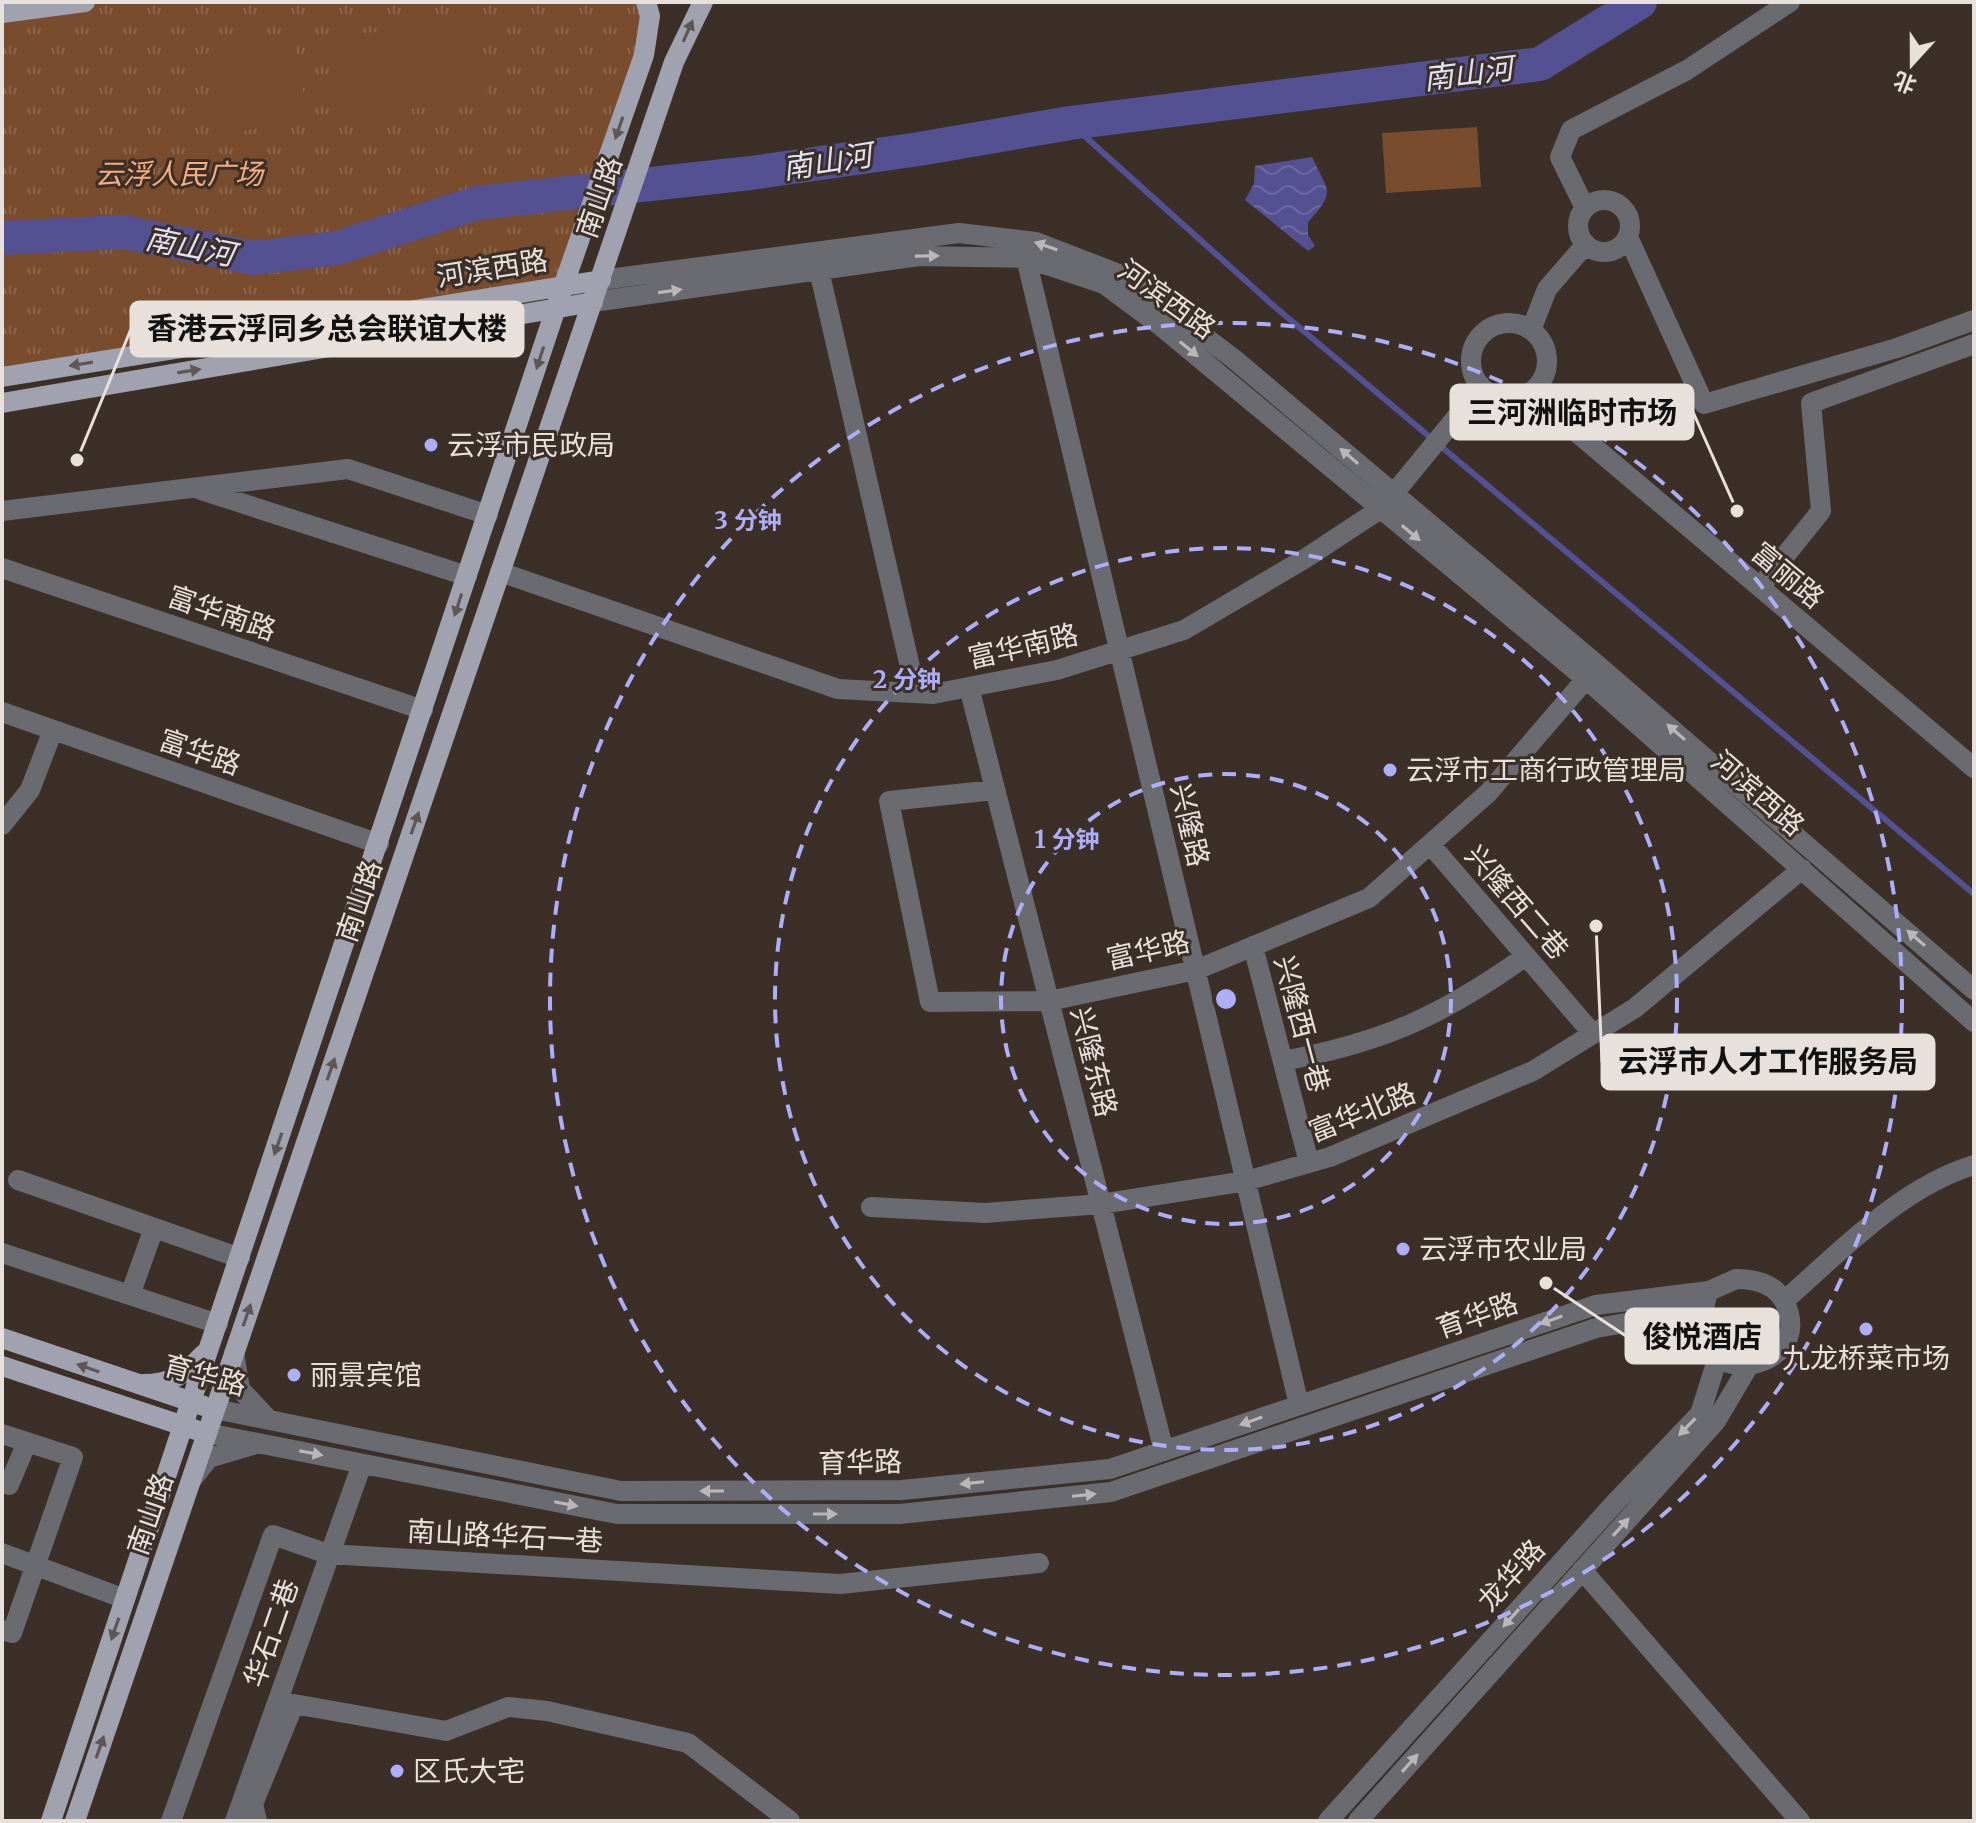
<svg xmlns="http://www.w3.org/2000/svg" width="1976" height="1823" font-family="Merriweather,'Noto Sans SC',serif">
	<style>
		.grass { fill: url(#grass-tufts) }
		.pitch { fill: #794c2d }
		.water { fill: url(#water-waves) }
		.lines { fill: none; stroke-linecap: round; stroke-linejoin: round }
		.stream { stroke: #535192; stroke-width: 6 }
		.river { stroke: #535192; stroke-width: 34 }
		.minor { stroke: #6a6a71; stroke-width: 20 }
		.major { stroke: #a1a2af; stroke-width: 20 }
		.oneway { fill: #5f5757 }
		.oneway2 { fill: #bcb7b6 }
		.ring { fill: none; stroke: #adaffb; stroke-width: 4; stroke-dasharray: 14 10 }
		.poi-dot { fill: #adaffb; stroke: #3b2f28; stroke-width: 3 }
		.labels { text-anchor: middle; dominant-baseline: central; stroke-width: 6; stroke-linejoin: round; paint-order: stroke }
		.park-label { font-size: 28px; font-style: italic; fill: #f9ae7f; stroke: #3b2f28 }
		.street-label { font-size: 28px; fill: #e8e0db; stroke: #3b2f28 }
		.poi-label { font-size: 28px; fill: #e8e0db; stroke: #3b2f28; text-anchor: start }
		.water-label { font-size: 30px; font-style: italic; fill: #e0e2f5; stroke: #3b2f28 }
		.centre { fill: #adaffb; stroke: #3b2f28; stroke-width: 4 }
		.ring-label { font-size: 24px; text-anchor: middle; font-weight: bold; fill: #adaffb; stroke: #3b2f28; stroke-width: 6; stroke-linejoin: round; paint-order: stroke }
		.leader { fill: none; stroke: #e8e0db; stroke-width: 3 }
		.callout-dot { fill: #e8e0db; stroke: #3b2f28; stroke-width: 3 }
		.callout { fill: #e8e0db; stroke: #e8e0db; stroke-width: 3 }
		.callout-label { font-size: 30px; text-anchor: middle; font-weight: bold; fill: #111 }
	</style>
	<defs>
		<pattern id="grass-tufts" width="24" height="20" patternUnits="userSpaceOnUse" patternTransform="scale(2)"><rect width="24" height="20" fill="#794c2d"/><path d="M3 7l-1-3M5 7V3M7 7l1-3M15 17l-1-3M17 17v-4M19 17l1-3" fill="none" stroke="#8c664b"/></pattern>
		<pattern id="water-waves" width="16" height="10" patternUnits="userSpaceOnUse" patternTransform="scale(2)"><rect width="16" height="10" fill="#535192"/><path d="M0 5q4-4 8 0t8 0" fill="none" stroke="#6c6aa1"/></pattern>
	</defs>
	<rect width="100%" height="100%" fill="#3b2f28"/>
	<path class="grass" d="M85,2H646L650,16L564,284L2,377V13Z"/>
	<path class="pitch" d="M475,17L487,98L338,119L326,39Z
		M294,39L308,120L217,135L203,54Z
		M1477,127L1481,187L1386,193L1382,133Z"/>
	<path class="water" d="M1312,157C1329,193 1336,191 1308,222V235L1315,246L1308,251L1245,200L1254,184L1255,166Z"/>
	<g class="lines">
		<path class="stream" d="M1070,123L1275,307L1974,894"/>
		<path class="river" d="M2,238L123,232L253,258L337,248L477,203L751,173L919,149L1070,123L1540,64L1640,2"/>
		<path class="minor" d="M1578 226a26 26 0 1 1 52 0a26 26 0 1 1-52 0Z
			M1585,208L1560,157L1571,130L1687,70L1790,2
			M1628,237L1704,404L1897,348L1974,320
			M1026,258L1299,1405
			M819,270L916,693
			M601,280L959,233L1036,242L1124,276L1234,359L1595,663L1974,990
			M593,302L919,256L1026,258L1104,284L1162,327L1586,679L1974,1022
			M1471 361a38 38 0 1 1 76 0a38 38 0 1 1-76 0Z
			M1531,330L1547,289L1586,244
			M1530,393L1974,768
			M201,490L467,576
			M2,511L348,469L488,515
			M2,568L423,710
			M500,572L838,689L933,694L1057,670L1184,630L1306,558L1382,508L1481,387
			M1760,587L1821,511L1811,403L1974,344
			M969,687L1164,1451
			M2,712L379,844
			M995,790L889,801L930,1002L1049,1001L1196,970L1369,898L1488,793L1586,679
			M2,825L30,790L53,730
			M1430,844L1593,1034
			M1253,946L1309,1163
			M1283,1061C1384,1042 1442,1016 1526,956
			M18,1180L240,1258
			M871,1207L985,1213L1101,1204L1246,1181L1330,1157L1533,1071L1635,1008L1802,869
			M2,1253L218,1324
			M1736,1279C1754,1279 1774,1283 1784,1301C1823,1376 1668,1400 1709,1291Z
			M130,1295L154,1228
			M1784,1301C1840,1252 1901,1187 1974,1165
			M234,1353L240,1389L269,1420
			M215,1409L621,1491L902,1490L1110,1469L1596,1305L1709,1291
			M207,1433L617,1514H900L1111,1492L1596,1328L1702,1310
			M2,1434L73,1457L12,1633L2,1630
			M193,1478L209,1458L253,1445
			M2,1483L9,1485L27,1442
			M2,1553L125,1599
			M1582,1570L1800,1821
			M171,1821L273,1535L328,1554L840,1584L1039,1563
			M235,1821L362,1464
			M257,1821L253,1804L294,1704L446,1731L508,1707L547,1711L688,1743L790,1821
			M1328,1821L1613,1505L1700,1414L1718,1357
			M1358,1821L1716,1421L1748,1367"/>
		<path class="major" d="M2,13L85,2
			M2,377L601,280
			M2,403L593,302
			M2,1338L204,1406
			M2,1366L196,1430
			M143,1384C172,1384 185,1374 204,1354
			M51,1821L564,284L644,55L650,16L646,2
			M75,1821L674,62L703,2"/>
	</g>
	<defs><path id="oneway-solid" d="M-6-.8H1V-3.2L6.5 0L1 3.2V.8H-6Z" transform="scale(2)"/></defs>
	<g class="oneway">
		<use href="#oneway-solid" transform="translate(688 31) rotate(-66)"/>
		<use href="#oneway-solid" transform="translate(619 128) rotate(109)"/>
		<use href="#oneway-solid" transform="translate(540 358) rotate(108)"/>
		<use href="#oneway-solid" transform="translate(81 364) rotate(171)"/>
		<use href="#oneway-solid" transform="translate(189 371) rotate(-9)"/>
		<use href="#oneway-solid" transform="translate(458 605) rotate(108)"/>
		<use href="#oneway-solid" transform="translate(415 823) rotate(-71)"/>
		<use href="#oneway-solid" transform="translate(331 1069) rotate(-71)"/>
		<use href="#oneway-solid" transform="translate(278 1144) rotate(109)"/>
		<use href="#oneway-solid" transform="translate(247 1315) rotate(-71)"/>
		<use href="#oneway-solid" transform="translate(88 1368) rotate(-161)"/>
		<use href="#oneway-solid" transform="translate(115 1629) rotate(109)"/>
		<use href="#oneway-solid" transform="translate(100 1747) rotate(-71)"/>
	</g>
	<g class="oneway2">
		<use href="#oneway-solid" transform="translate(1046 246) rotate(-161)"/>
		<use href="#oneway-solid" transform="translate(927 256) rotate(-1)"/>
		<use href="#oneway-solid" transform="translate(670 291) rotate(-8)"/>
		<use href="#oneway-solid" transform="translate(1189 349) rotate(39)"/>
		<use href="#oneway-solid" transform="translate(1349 456) rotate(-140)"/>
		<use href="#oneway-solid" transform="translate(1411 533) rotate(40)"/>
		<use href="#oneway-solid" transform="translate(1676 732) rotate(-139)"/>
		<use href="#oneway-solid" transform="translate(1916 938) rotate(-139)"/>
		<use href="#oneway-solid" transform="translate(1551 1320) rotate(161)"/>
		<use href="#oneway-solid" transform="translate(1251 1421) rotate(161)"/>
		<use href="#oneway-solid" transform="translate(1687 1427) rotate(134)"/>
		<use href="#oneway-solid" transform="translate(311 1453) rotate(11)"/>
		<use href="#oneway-solid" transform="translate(972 1483) rotate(174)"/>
		<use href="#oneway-solid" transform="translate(712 1491) rotate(180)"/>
		<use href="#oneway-solid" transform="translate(1084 1495) rotate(-6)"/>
		<use href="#oneway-solid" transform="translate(566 1504) rotate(11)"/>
		<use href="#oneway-solid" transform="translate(825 1514)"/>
		<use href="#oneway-solid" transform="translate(1621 1527) rotate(-48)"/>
		<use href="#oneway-solid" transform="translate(1511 1618) rotate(132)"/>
		<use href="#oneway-solid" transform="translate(1410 1763) rotate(-48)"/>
	</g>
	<g class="ring">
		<circle cx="1226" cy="999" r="225"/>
		<circle cx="1226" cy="999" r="451"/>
		<circle cx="1226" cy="999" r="676"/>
	</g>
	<g class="poi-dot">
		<circle cx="431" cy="445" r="8"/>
		<circle cx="1390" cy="770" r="8"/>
		<circle cx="1403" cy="1249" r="8"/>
		<circle cx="1866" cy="1329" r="8"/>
		<circle cx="294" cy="1375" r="8"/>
		<circle cx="397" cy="1771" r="8"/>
	</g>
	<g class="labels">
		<g class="park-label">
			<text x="179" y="174">云浮人民广场</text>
		</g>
		<g class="street-label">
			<text transform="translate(599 197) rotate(-71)">南山路</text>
			<text transform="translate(492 268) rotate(-9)">河滨西路</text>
			<text transform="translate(1167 299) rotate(36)">河滨西路</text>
			<text transform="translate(1788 575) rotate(40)">富丽路</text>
			<text transform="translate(222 613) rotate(19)">富华南路</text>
			<text transform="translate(1023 646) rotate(-13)">富华南路</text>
			<text transform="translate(200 752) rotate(19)">富华路</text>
			<text transform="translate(1758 793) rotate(41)">河滨西路</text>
			<text transform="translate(1190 825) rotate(77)">兴隆路</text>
			<text transform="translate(359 901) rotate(-71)">南山路</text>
			<text transform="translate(1517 902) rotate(49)">兴隆西二巷</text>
			<text transform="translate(1148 950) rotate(-13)">富华路</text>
			<text transform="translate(1302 1024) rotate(75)">兴隆西一巷</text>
			<text transform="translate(1094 1062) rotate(76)">兴隆东路</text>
			<text transform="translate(1362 1112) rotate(-22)">富华北路</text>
			<text transform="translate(1477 1315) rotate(-19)">育华路</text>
			<text transform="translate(205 1375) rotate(15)">育华路</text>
			<text transform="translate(860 1462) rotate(-1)">育华路</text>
			<text transform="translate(150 1514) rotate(-71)">南山路</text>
			<text transform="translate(505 1536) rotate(3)">南山路华石一巷</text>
			<text transform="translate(1511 1575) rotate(-48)">龙华路</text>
			<text transform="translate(271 1633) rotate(-71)">华石二巷</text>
		</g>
		<g class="poi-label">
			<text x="447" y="445">云浮市民政局</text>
			<text x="1406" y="770">云浮市工商行政管理局</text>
			<text x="1419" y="1249">云浮市农业局</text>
			<text x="1866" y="1358" text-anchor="middle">九龙桥菜市场</text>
			<text x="310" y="1375">丽景宾馆</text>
			<text x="413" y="1771">区氏大宅</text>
		</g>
		<g class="water-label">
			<text transform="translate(1468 73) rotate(-7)">南山河</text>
			<text transform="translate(827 161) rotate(-9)">南山河</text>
			<text transform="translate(190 246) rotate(11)">南山河</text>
		</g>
	</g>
	<circle cx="1226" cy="999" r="12" class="centre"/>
	<g class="ring-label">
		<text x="748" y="529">3 分钟</text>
		<text x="907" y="688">2 分钟</text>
		<text x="1067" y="848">1 分钟</text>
	</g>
	<path class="leader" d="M77 460L131 329M1737 511L1693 412M1596 926L1602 1062M1546 1283L1626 1336"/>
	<g class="callout-dot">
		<circle cx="77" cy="460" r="8"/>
		<circle cx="1737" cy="511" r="8"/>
		<circle cx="1596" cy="926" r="8"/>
		<circle cx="1546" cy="1283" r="8"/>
	</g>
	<g class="callout">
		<rect x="131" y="302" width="392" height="54" rx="8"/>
		<rect x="1451" y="385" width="242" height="54" rx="8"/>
		<rect x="1602" y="1035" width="332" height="54" rx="8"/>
		<rect x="1626" y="1309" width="152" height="54" rx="8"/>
	</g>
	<g class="callout-label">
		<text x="327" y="339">香港云浮同乡总会联谊大楼</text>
		<text x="1572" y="423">三河洲临时市场</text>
		<text x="1768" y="1072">云浮市人才工作服务局</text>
		<text x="1702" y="1347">俊悦酒店</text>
	</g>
	<rect width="1976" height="1823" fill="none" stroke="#e8e0db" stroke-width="8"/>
	<g transform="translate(1912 64) rotate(201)" stroke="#3b2f28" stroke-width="6" paint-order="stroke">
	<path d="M0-6L14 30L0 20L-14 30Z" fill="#e8e0db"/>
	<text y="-12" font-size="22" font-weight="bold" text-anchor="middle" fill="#e8e0db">北</text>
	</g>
</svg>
